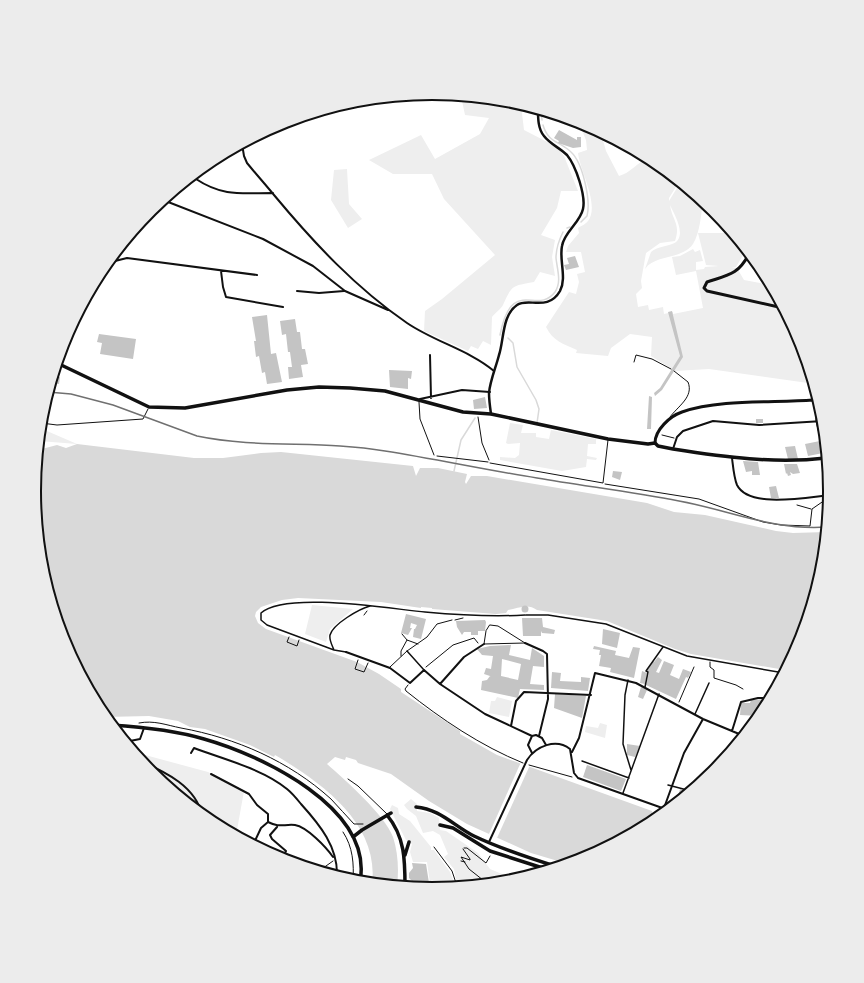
<svg xmlns="http://www.w3.org/2000/svg" width="864" height="983" font-family="'Exo 2',sans-serif">
	<style>
		.green { fill: #eee }
		.water { fill: #d9d9d9 }
		.pier { fill: #fff }
		.lines { fill: none; stroke-linecap: round; stroke-linejoin: round }
		.stream { stroke: #d9d9d9; stroke-width: 1.5 }
		.building { fill: #c4c4c4; fill-rule: evenodd }
		.path { stroke: #111; stroke-width: 1 }
		.service { stroke: #111; stroke-width: 1 }
		.pedestrian { stroke: #111; stroke-width: 1.5 }
		.minor { stroke: #111; stroke-width: 2 }
		.tertiary { stroke: #111; stroke-width: 2.5 }
		.secondary { stroke: #111; stroke-width: 3 }
		.primary { stroke: #111; stroke-width: 3.5 }
		.rail { stroke: #707070; stroke-width: 1.5 }
		.rim { fill: none; stroke: #111; stroke-width: 2 }
	</style>
	<rect width="100%" height="100%" fill="#fff"/>
	<path class="green" d="M461,96L510,101L521,105L524,130L557,147L564,156L578,191H561L557,208L541,235L555,240L552,257L555,276L540,272L534,282C512,286 512,285 503,305C501,309 495,313 492,317L491,345L483,341L478,349L471,346L468,351L424,331L425,311L442,299L495,255L444,199L432,174H393L369,160L421,135L435,159L480,134L489,118L465,115Z
		M587,125L601,133L606,151L619,176C630,173 637,163 648,158L679,182L669,198V201L680,183L703,202C701,214 700,233 693,244C682,260 655,254 645,269L651,252C657,247 664,247 672,244C689,238 674,214 670,205C672,220 681,224 675,241L660,243L646,253L641,281L642,288L636,294L638,307L648,305L649,310L663,307L664,314L673,312V314L703,308L696,271L676,275L672,257L680,256L693,249L695,252L700,250L703,261L696,262V270L704,269L705,267L719,266L706,265L698,233H732L746,250L736,267H731L737,268L744,280L771,285C787,316 808,346 808,383L709,369L675,371L651,356L652,337L630,334L611,348L608,356L576,353L577,350C563,344 553,341 546,327L569,292L576,294L579,282L577,274L585,272L581,252H566L568,246L579,233L578,228C581,226 586,224 588,221C600,205 580,171 578,153L587,150L586,140L581,128Z
		M347,169L349,204L362,219L348,228L331,200L334,170Z
		M510,423L523,425L521,433H536V437L549,439L551,430L596,439V444H588L587,456L597,458L596,460L587,459L586,467L562,471L500,460V457L515,458L519,455L520,443L508,444L506,443Z
		M40,428L77,444L39,441Z
		M312,605L353,609L330,629L326,642L305,634Z
		M497,697L512,701L509,717L489,713L491,701H495Z
		M600,723L607,725L605,738L585,732L586,726L598,728Z
		M134,752L208,772L244,791L237,830L239,837C199,816 162,787 134,752Z
		M411,799L417,804V811L430,813L439,818L440,830L446,831L478,853L490,869L517,880L461,887L457,885L454,869L444,857L448,854L440,835L433,831L423,833L416,816L407,809L404,805Z
		M392,805L398,808L399,814L410,821L431,847V850H434L450,872L456,887L428,889L430,883L427,862H413L410,852L412,844L406,840L390,809Z"/>
	<path class="water" d="M77,444L194,458H223L261,453L281,452L413,466L416,476L420,468H438L467,474L465,482L466,484L471,476H487L647,503L674,512L705,515L776,531L793,533L826,532L822,569L800,644L785,670L691,654L675,649L607,621L537,610C528,603 519,608 508,610L506,613L496,614L432,609V608L421,607V608L381,602L298,598L282,600L261,607L256,612L255,616L258,623L266,629L357,662L379,674L401,689V692L460,731V734L497,755L652,811V814L660,817L653,823L584,859L568,864L531,853L467,824L429,801L391,774L358,763L356,760L346,757L345,760L335,757L327,764C345,780 385,815 393,837C398,852 399,870 397,886L372,884C380,823 319,781 275,755L274,757L250,745L205,729L190,727L178,721L149,716L105,717L101,712L64,644L42,569L34,491L38,450L57,445L66,448Z"/>
	<path class="pier" d="M521,762L530,765L497,838L489,834Z"/>
	<g class="lines">
		<path class="stream" d="M541,111L542,120
			M543,125C548,143 560,141 571,152C583,163 591,201 587,216L581,222
			M567,228L570,227
			M500,335C512,275 537,316 555,292C562,282 557,269 556,258C556,249 559,240 563,232
			M508,338L513,343L517,367L536,400L539,409L537,423
			M454,471L461,440L475,418"/>
	</g>
	<path class="building" d="M559,130L577,140V137H581V147L573,148L558,143L559,141L554,138Z
		M575,256L579,267L566,270L564,265L569,264L567,258Z
		M672,311L683,357L662,390L655,396L654,393L660,388L680,356L668,312Z
		M267,315L271,354L276,353L282,382L267,384L265,372L262,373L259,356L256,357L254,341H256L252,317Z
		M295,319L297,332H300L302,349H305L308,364L301,365L303,377L289,379L288,367H292L290,352H288L286,334L282,335L280,321Z
		M99,334L136,339L133,359L100,354L102,343L97,342Z
		M389,370L412,371L411,379L408,378V389L390,387Z
		M53,376L60,377L59,384L51,383Z
		M649,396L652,397L651,429H647Z
		M485,397L487,408L474,409L473,400Z
		M756,419H763V423H756Z
		M820,441L823,453L808,456L805,444Z
		M795,446L798,459H788L785,447Z
		M743,461L758,462L760,475H752V471L746,472Z
		M784,464H797L800,473L793,474L790,472L791,475L788,476L787,473L786,474Z
		M613,471L622,472L620,480L612,477Z
		M776,486L779,498H771L769,487Z
		M521.5 609a3.5 3.5 0 1 1 7 0a3.5 3.5 0 1 1-7 0Z
		M406,614L426,619L421,639L413,637L414,629H415L417,625L411,623L410,628H412L408,635L401,633Z
		M522,618H542L543,627L555,630L554,634L542,633L541,631V636H523Z
		M485,620L486,622L485,631H478V635H471V632H464L462,635L457,627L456,621Z
		M603,629L620,633L617,648L602,644Z
		M511,645L509,655L530,660L532,648L544,656V667L533,666L530,684L544,685V690L520,689L518,698L481,690L482,681L487,680L490,676L493,677L484,674L486,668L491,669L493,656L482,655L477,649L490,646ZM502,659L521,664L518,680L501,676Z
		M594,646L616,651L615,655L629,658L633,647L640,648L634,678L610,672L611,668L599,666L601,655H599L600,650L593,649Z
		M658,657L662,660L656,672L659,673L664,661L674,665L670,675L679,679L683,669L691,672L688,678L686,677L676,699L646,685L649,672L647,671L653,661L654,662Z
		M642,671L647,673L645,684L640,683Z
		M552,672L561,673L560,681L581,682V677L590,678L588,691L551,688Z
		M641,687L647,690L643,699L638,697Z
		M555,694L586,696L582,718L554,708Z
		M770,699L760,716L740,715L741,703H750L751,700Z
		M627,744L640,746L635,757L627,755Z
		M587,765L626,779L621,791L583,777Z
		M680,789L690,792L676,804Z
		M412,863L426,864L429,883L415,884L409,878V873L413,868Z"/>
	<g class="lines">
		<path class="path" d="M478,417L482,443L489,460
			M662,435L674,438
			M437,456L488,462
			M605,484L699,499L763,522L781,525L810,526L812,509L825,500L826,498
			M797,505L811,509
			M364,615L367,611
			M455,620L463,618
			M289,637L287,642L297,646L299,640
			M358,660L355,669L364,672L368,663
			M710,662V667L714,670V678L736,685L743,689
			M426,667L453,645L474,638L478,643
			M408,685L405,689L406,691C441,719 481,746 523,763
			M679,702L694,667
			M139,723C154,720 166,725 181,728C236,738 289,761 331,799C339,807 346,816 354,824H363
			M529,765L572,777
			M434,847L452,871L457,886
			M464,848H467L486,863L490,856
			M463,849L470,859V860L461,857L469,869L488,884
			M461,861L465,862
			M319,871L333,861"/>
		<path class="service" d="M634,362L636,355L652,359L671,369
			M419,402L420,419L434,455
			M670,417C678,406 694,397 688,382L674,371
			M41,423L57,425L143,419L148,409
			M490,463L603,483L608,440
			M490,625L498,626L525,643L484,644L486,631Z
			M402,634L407,640
			M401,656V651L407,640L418,644
			M390,667L407,651L427,637L437,624L452,620
			M348,779L358,786L387,814
			M343,832C353,847 354,864 353,881"/>
		<path class="pedestrian" d="M526,615H548L606,624L687,656L784,673
			M334,650C332,645 329,640 330,635C333,624 359,609 370,606
			M407,651L424,670
			M346,652L334,650L267,625L261,620V613C285,591 391,609 425,612C458,615 492,617 525,615
			M628,680L625,695L623,744L631,770
			M645,687L648,672L646,671L663,647
			M695,714L709,683
			M582,761L629,778
			M668,785L691,791
			M623,793L659,694"/>
		<path class="minor" d="M242,144L244,156L247,163C256,174 265,184 274,195C314,243 356,288 407,323C435,342 469,350 494,371
			M196,179C223,197 242,193 273,193
			M163,200L263,239L313,266L345,291L388,310
			M107,263L127,258L257,275
			M221,271L223,287L226,297L283,307
			M297,291L319,293L344,291
			M61,349L62,364
			M430,355L431,398
			M420,399L462,390L490,392
			M673,449L677,437L683,431L713,421L759,425L823,421
			M732,458C733,466 734,478 737,485C749,509 808,497 830,495
			M525,643L543,651L547,654L548,699L539,736
			M346,652L390,668L410,683L424,670L440,684L485,714L532,736
			M440,684L464,657L484,644
			M511,726L516,701L524,692L591,695
			M732,731L741,702L758,698H771
			M125,742L140,739L144,728
			M572,752L579,738L595,673L636,683L703,719L744,736
			M191,753L194,748C223,759 263,769 287,789C292,793 297,799 301,804C320,825 338,847 337,876
			M532,753L528,745L532,736L536,735L542,738L546,745
			M142,762C166,772 196,787 202,815
			M211,774L249,794L257,805L268,814V822L261,828L253,845
			M664,808L684,753L703,719
			M268,822C280,828 283,824 295,825C307,827 326,847 333,857
			M277,827L270,835L272,839L286,851L285,853
			M489,842L527,760C536,746 556,738 570,749L574,773L578,778L668,810"/>
		<path class="tertiary" d="M491,414C490,407 489,400 489,393C490,381 496,367 499,355C504,340 502,315 517,305C528,297 548,312 560,291C567,278 559,260 562,246C564,232 580,223 583,209C586,196 576,166 567,155C560,148 550,144 544,136C538,129 538,118 538,110"/>
		<path class="secondary" d="M749,254C738,275 728,275 707,282L704,288L707,291L716,293L783,308
			M817,403V421L826,458
			M655,443C655,430 670,416 682,412C719,399 773,403 813,400L817,403"/>
		<path class="primary" d="M57,363L149,407L185,408L287,390L319,387L350,388L385,391L463,412L491,414L608,439L648,444L655,443L658,446L673,449C724,457 775,464 826,458L827,461
			M111,725C143,727 174,730 204,739C261,755 374,808 360,882
			M416,807C440,809 454,826 474,836C501,849 529,858 558,867
			M387,815C405,837 405,860 405,887
			M440,825L453,828L490,851L549,870
			M353,837L362,830L391,813
			M405,855L409,842"/>
		<path class="rail" d="M48,392L71,394L113,405L197,436C259,449 322,440 385,451C436,459 486,470 537,478C584,486 632,492 679,501C729,510 774,531 827,527"/>
	</g>
	<path d="M0 0H864V983H0ZM41 491a391 391 0 1 1 782 0a391 391 0 1 1-782 0Z" fill="#ececec" fill-rule="evenodd"/>
	<path class="rim" d="M41 491a391 391 0 1 1 782 0a391 391 0 1 1-782 0Z"/>
</svg>
